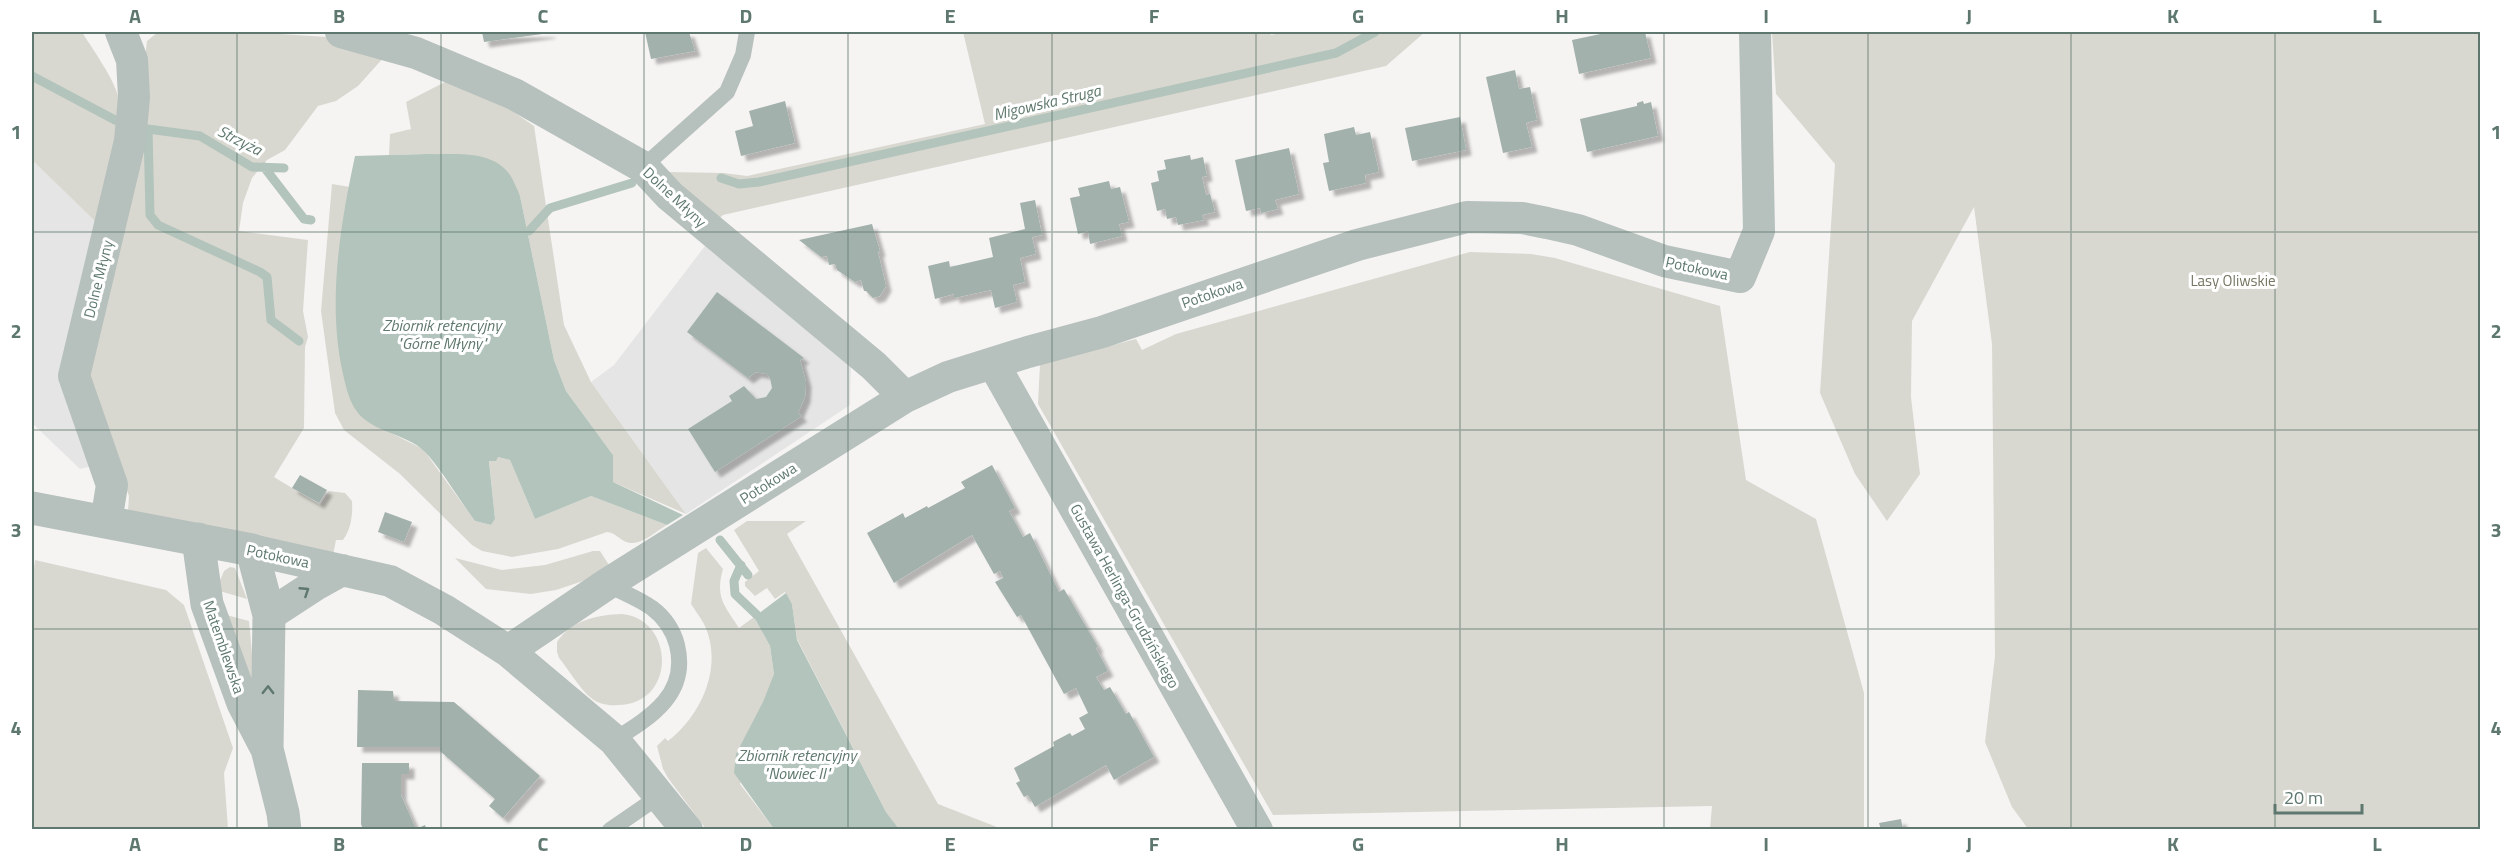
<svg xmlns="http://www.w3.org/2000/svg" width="2512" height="861" font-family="'Titillium Web',sans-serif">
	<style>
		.built { fill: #e4e5e4 }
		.green { fill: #d9d8d0 }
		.water { fill: #b2c4bb }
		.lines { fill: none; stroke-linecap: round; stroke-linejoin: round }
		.stream { stroke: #b2c4bb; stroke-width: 9 }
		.building { fill: #a2b1ac; filter: url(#shadow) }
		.service { stroke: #b6c0bd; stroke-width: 16 }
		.minor { stroke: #b6c0bd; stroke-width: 32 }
		.tertiary { stroke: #b6c0bd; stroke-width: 33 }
		.oneway { stroke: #5e7870 }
		.grid { fill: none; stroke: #5e7870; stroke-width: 1.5; stroke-opacity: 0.55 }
		.labels { text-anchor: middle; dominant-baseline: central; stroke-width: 6; stroke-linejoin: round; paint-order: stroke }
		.street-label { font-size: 15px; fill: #5e7870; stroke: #fff }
		.park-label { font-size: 15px; fill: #757661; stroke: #fff }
		.water-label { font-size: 16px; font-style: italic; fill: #5e786b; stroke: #fff }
		.neatline { fill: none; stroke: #5e7870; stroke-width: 2 }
		.grid-label { font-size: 20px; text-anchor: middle; font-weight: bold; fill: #5e7870 }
	</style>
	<defs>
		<filter id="shadow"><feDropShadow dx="5.5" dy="5.5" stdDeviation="1.5" flood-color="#0004"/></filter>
	</defs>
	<rect width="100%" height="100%" fill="#f6f4f3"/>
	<path class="built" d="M32,160L98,224L97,465L80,469L32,423Z
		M705,246L851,363L850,405L686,514L591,382L614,365Z"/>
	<path class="green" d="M32,32H82C92,48 114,79 118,96C126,128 106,191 98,224L32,160Z
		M158,32H252L327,37L385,56L358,86L336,101L318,106L285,150L267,160L252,178L243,203L239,231L308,240L303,311L308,337L305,347L304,428L274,477L320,505L329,491L345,493L352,501C353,515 351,529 343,540H336L333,555L128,511L129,496L93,399L88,364L140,99L147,41Z
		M963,32H1270L1271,35L1284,32H1425L1386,66L723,215L715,222L667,172L724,173L747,176L985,124Z
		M1772,32H2480V829H2028L2012,807L1985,742L1995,656L1992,344L1974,207L1912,321L1911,397L1920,474L1887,521L1855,474L1820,393L1835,164L1776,94Z
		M445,82L508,108L534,126L564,325L591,382L686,514L613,482V455L566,391L554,360L520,196L427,154L389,155L390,134L411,129L406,102Z
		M332,184L350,187L339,262L336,319L356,411L367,421L423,449L475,521L491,525L495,519L489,460L498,457L510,460L535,519L591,496L667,525C654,532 639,549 624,541C617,537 615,533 607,532L558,549L512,557L482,551L472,545L400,474L344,430L335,413L321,311Z
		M1470,252L1531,254L1555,258L1720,306L1746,480L1816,519L1864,693V829H1710L1712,806L1273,815L1038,404L1040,364L1136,339L1142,350L1176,334Z
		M747,521H806L787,534L938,804L1002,829H899L886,812L797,639L792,604L785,592L775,599L767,588L755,596L745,586V582L759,571L734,530Z
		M706,548L723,569C715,597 724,605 739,628L754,617L770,646L774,674L740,784L774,829H706L668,778L663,769L657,746L665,738L668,741C702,715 724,665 704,624C700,617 695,610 691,604L698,553Z
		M593,551H600L609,565L583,581L556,590L531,594L486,589L455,558L502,570L545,565Z
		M35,560L166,590L184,605L233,748L224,773L228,829H32V584Z
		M230,567L235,568L247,599L216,590L224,571Z
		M219,613L249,621L257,707Z
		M622,614C675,619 677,704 618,705C609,706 598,704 591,698C579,688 569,670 559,658L557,652V642C572,620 596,615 622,614Z"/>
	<path class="water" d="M427,154C454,155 492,149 510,175C514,181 517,189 520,196L554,360L566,391L613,455V482L683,515L667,525L591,496L535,519L510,460L498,457L496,461H489L495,519L491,525L475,521C460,501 440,467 424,451C407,434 374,433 357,412C349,401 346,387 343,374C327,304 340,226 355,156Z
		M786,593L792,604L797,640L886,812L899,829H774L734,773L736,754L763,702L774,674L770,646L754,617Z"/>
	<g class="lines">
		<path class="stream" d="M32,76L115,120
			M264,167L304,219L311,220
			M284,168L252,167L200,136L148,129L150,215L158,225L260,272L267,277L271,320L299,341
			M721,178L739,184L759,182L1336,53L1375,32
			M529,231L550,208L632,183
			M720,540L748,575
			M741,565L734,581L735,594L757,615"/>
	</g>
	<path class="building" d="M482,32H550V33L484,42Z
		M645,32H689L695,51L651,59Z
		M1610,32H1645L1651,58L1579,74L1572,40Z
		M1515,70L1519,89L1530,87L1537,120L1526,123L1532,147L1503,153L1486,77Z
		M785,101L795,143L741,156L735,131L753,126L749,111Z
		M1643,101L1644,104L1651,102L1658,136L1587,152L1580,119L1637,106V103Z
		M1460,117L1466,150L1412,161L1405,128Z
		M1354,127L1356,135L1370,132L1379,172L1365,175L1366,183L1329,191L1323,163L1329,162L1324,134Z
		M1289,148L1299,194L1275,200L1278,209L1261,213L1260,208L1246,211L1235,160Z
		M1190,155L1191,160L1203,157L1207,176L1202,177L1206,195L1210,194L1215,212L1202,215L1204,220L1178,225L1176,217L1167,219L1165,209L1157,211L1151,183L1159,181L1157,171L1166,169L1164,160Z
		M1109,181L1111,189L1120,187L1129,222L1119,224L1122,236L1090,244L1088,231L1078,234L1070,198L1080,196L1078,188Z
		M1035,200L1042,235L1032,237L1036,254L1020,258L1025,282L1013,285L1017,302L995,308L991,290L954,298V294L935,299L928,266L949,261L950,267L993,257L989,238L1025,229L1020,203Z
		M872,224L880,251L878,252L886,286L880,296L873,298L866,291H864L861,280L855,282L837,270L835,264L829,265L827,256L821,257L799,240Z
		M717,292L804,358L800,360L806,382L805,397L798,413L802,416L715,472L688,429L732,401L729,396L744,386L756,399L766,397L772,388L770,378L767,374L756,372L748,378L687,332Z
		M992,465L1015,508L1009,511L1023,537L1030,533L1059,592L1064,589L1098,647L1096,648L1108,671L1096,677L1104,690L1110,687L1126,714L1129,712L1154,757L1114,780L1106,765L1035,807L1028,795L1024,797L1016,783L1020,781L1014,768L1054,746L1053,742L1070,733L1072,736L1085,729L1079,718L1088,713L1076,688L1064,694L1021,615L1017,617L995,582L1003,578L1000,571L994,574L972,535L894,583L867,533L903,513L905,518L927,506L928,508L965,488L961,482Z
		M300,475L327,490L319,503L292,488Z
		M385,512L412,522L404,542L378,532Z
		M358,690L393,691L394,701L454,702L540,776L503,818L489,806L495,799L440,751V747H357Z
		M362,763H409V774H401V795L416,829L425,825L427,830H363L361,824Z
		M1901,819L1903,830H1881L1879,823Z"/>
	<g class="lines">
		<path class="service" d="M643,167L727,92L743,55L747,32
			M607,584C621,592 638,598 652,608C664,617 673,630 677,645C689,694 651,717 614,740
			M610,830L661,795"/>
		<path class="minor" d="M341,32L416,53L514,94L643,167L670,196L874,366L905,397
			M993,363L1257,830
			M106,522L112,485L74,376L130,141L134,97L132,60L121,32
			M252,550L390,581L444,610L508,651L614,740L687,830
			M269,615L315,585L342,570
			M508,651L607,584L905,397L948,377L1028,352L1102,332L1357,245L1467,217L1522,218L1547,223L1578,230L1664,261L1740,277L1759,231L1755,32"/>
		<path class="tertiary" d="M32,508L252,550L269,615L267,749
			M198,539L207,604L243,703L267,749L283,813L285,830"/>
	</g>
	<defs><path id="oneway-chevron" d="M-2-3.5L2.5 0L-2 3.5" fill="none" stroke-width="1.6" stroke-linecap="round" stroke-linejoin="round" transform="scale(1.5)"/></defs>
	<g class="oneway">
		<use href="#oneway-chevron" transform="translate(305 591) rotate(-33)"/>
		<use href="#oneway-chevron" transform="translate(268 690) rotate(-89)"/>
	</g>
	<path class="grid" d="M237,32V830M441,32V830M644,32V830M848,32V830M1052,32V830M1256,32V830M1460,32V830M1664,32V830M1868,32V830M2071,32V830M2275,32V830M32,232H2480M32,430H2480M32,629H2480"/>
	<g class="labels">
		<g class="street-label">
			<text transform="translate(675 197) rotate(43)">Dolne Młyny</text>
			<text transform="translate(1697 268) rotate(12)">Potokowa</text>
			<text transform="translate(98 279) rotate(-76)">Dolne Młyny</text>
			<text transform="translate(1212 293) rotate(-19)">Potokowa</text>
			<text transform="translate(768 483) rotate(-32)">Potokowa</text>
			<text transform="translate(278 556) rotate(12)">Potokowa</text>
			<text transform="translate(1125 596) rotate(61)">Gustawa Herlinga-Grudzińskiego</text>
			<text transform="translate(224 647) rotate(71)">Matemblewska</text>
		</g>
		<g class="park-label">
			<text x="2233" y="280">Lasy Oliwskie</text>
		</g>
		<g class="water-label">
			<text transform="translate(1047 102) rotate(-13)">Migowska Struga</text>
			<text transform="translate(240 140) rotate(27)">Strzyża</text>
			<text x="442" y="325">Zbiornik retencyjny<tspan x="442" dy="18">"Górne Młyny"</tspan></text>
			<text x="797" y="755">Zbiornik retencyjny<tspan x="797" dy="18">"Nowiec II"</tspan></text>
		</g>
	</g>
	<rect width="2512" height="861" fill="none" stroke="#ffffff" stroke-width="66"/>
	<path d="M2275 804v9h87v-9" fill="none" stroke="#5e7870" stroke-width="3"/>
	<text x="2284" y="804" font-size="18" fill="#5e7870" stroke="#ffffff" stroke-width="4.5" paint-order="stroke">20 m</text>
	<rect x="33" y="33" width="2446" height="795" class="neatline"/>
	<g class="grid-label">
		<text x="135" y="23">A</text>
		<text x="339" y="23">B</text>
		<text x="543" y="23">C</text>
		<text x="746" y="23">D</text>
		<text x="950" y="23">E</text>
		<text x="1154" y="23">F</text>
		<text x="1358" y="23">G</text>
		<text x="1562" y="23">H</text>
		<text x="1766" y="23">I</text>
		<text x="1969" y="23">J</text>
		<text x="2173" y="23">K</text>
		<text x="2377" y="23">L</text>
		<text x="16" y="139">1</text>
		<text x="2496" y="139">1</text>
		<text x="16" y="338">2</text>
		<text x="2496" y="338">2</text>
		<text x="16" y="537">3</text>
		<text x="2496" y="537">3</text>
		<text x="16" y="735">4</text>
		<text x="2496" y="735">4</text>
		<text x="135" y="851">A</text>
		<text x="339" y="851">B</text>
		<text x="543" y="851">C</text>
		<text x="746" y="851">D</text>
		<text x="950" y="851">E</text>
		<text x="1154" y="851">F</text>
		<text x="1358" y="851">G</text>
		<text x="1562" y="851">H</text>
		<text x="1766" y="851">I</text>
		<text x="1969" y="851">J</text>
		<text x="2173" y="851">K</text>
		<text x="2377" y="851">L</text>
	</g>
</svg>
